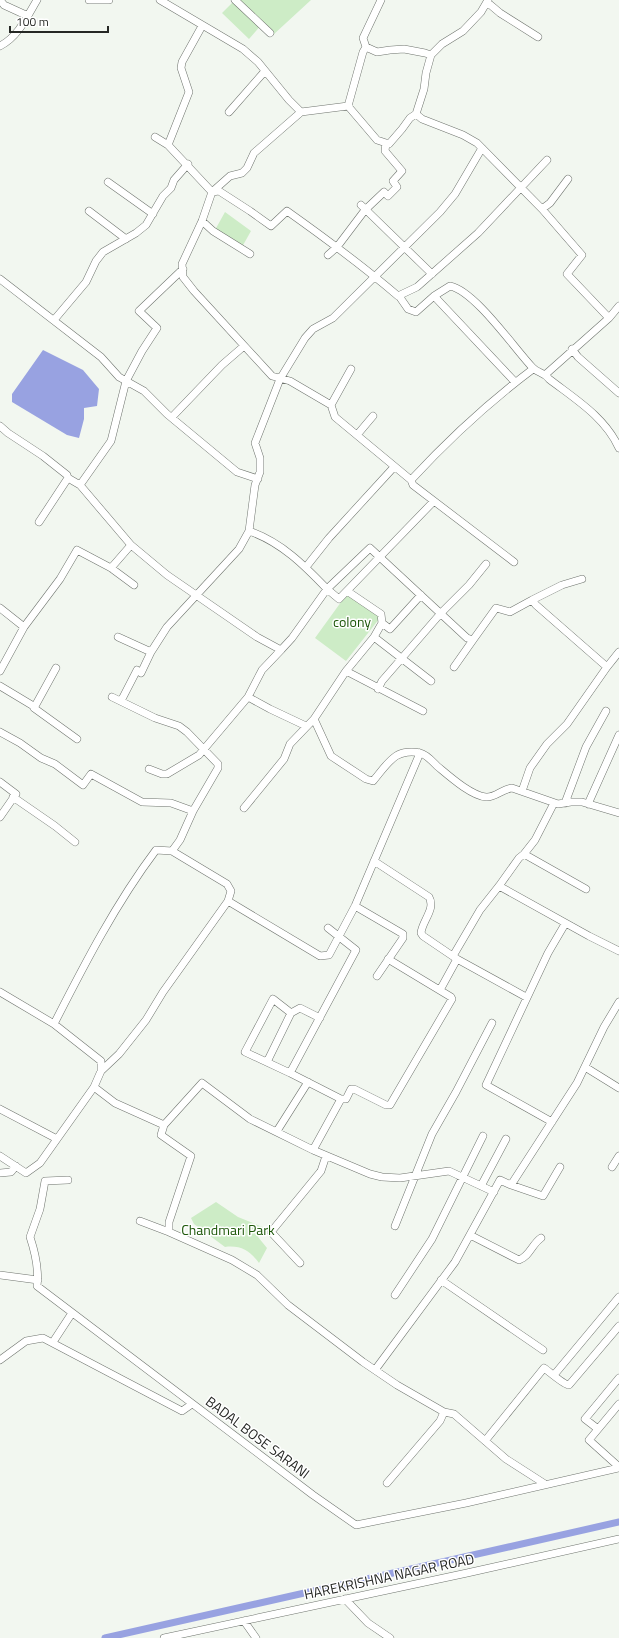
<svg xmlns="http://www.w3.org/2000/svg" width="619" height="1638" font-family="'Titillium Web',sans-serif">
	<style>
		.green { fill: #cdecc6 }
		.water { fill: #98a2e1 }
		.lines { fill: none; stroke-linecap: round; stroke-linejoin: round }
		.canal { stroke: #98a2e1; stroke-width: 7 }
		.minor-casing { stroke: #6f746e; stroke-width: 8 }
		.minor { stroke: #fff; stroke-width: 7 }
		.labels { text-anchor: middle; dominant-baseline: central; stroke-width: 3; stroke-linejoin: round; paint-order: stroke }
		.park-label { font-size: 14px; fill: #1b5607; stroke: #fff }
		.street-label { font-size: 14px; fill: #262825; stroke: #fff }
	</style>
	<rect width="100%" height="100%" fill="#f2f7f0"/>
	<path class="green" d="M235,0H311L273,35L263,23L249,39L222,13Z
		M225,212L251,231L242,247L215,230Z
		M349,591L383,614L346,661L315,638Z
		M216,1202L238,1217L265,1228L258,1237L267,1248L259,1263C250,1251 241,1245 225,1247L194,1224L191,1218Z"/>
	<path class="water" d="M43,350L83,370L99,389L97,406L84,408V419L79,438L67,435L12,402V394Z"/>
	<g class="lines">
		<path class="canal" d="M105,1638L619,1522"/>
		<g class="minor-casing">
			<path id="minor" d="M0,0L4,5L28,16
				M89,0H109
				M160,0L243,49L258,62L289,100L301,112L348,106L363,52L366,47L377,52L390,50L404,49L425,53L431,55
				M235,0L270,33
				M487,2L500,13L538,37
				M0,46C18,37 27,17 37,0
				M366,47L363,38L381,0
				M348,106L377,140L389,144L402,129L410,118L416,114L424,89L426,73L431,55L442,44L463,31L481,12L488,0
				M229,112L265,71
				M301,112L254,153L247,168L242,173L230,176L212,192L202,221L182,264L183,277L194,291L272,376L290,381L331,405L335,417L411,480L413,485L514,562
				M416,114L422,119L463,135L477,143L542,209L550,203L568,179
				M155,137L168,145L212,192
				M168,145L189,92L181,68L182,62L202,26
				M108,182L153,214
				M212,192L219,191L250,211L271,226L287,211C325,238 363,266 398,296L417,287L478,233L547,160
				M361,205L432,274
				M542,209L582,255L567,274L609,318
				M89,211L126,239
				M202,221L213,231L250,254
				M328,255L337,247L365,210L384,192L388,196L397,187L393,181L402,171L385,151L386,143
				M0,279L101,357L119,377L144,391L167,414L237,472L258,479
				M399,296L408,309L416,312L434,296L450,286C475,291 514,348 532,367C537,373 544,372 549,379C575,399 605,417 619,448
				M434,296L515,382
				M54,320L86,282L96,261L103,252L136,233L146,225L163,196L171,188L174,180L188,164
				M572,349L578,357L619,393
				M546,374L609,318L619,306
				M331,405L351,369
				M172,417L222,365L244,346
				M0,426L8,433L43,456L67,475L68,478L80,485L131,545L167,575L257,637L281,650L262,670L248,697L199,755L167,774H162L149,769
				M357,435L373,416
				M411,480C448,440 489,402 533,369
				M80,485L111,441L126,381L142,351L157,328L139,311L183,269
				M39,522L68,478
				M249,531C281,542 304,565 327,589L370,548L467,638L473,640L496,608L510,612L532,600
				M306,567L329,538L394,467
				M111,568L131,545
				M582,579L562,585L532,600L536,605L607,667
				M0,608L24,627
				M382,623L390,629L421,595
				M118,637L151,652
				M374,637L431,681
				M281,650L292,638L327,589L339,599L434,501
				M454,667L473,640
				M56,668L34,708L77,739
				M0,671L24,627L60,579L77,550L111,568L134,585
				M346,671L423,711
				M0,686L35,707
				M378,689L382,681L441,613L469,585L486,564
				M112,697L155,718L179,726L187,732L218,764V768L193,811L180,840L172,851
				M248,697L270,709L306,726
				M121,701L137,670L141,673L151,652L167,627L239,549L249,531L255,485L260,472V458L255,443L280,379L305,338L313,329L333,318L440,212L455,194L482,148
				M314,719L331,756L366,779L373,781C380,773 387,762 396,756C402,752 412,751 420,753C426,754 432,761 437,766C448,775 471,796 486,797C495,798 502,789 512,788L558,804L571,802H582L619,813
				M0,732L20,743L41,758L55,764L83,785L91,774L142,802L171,803L193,811
				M0,782L16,794L0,817
				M522,791L530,768L547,744L567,724L607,667L619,652
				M13,797L55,826L75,842
				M565,803L586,747L606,711
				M588,804L619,735
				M244,808L284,759L290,744L314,719L346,671L374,637L382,623L381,614L347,591
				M524,854L586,889
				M374,861L429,897C436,909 422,921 421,933L423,936L457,959L526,997
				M499,886L589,936L619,951
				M228,901L320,956L329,955L355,906L420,753
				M355,906L403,934V938L377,976
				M453,956L480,910L499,886L519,858L524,854L535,840L554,803
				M440,990L457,959
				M0,992L54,1024L101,1061V1071L94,1087L115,1103L164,1125L161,1135L191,1156L169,1222V1232L232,1260L257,1275L288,1305L363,1362L397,1385L444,1412L454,1414L506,1459L545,1484
				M54,1024C84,965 116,903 156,850L172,851L227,884L231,891L228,901L163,992L146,1020L119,1054L101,1071
				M267,1062L291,1013
				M585,1067L619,1088
				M290,1073L245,1052L273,999L291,1013L300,1008L320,1018
				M341,1099H346L351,1089H354L386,1105H390L452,999L451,997L388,959
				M0,1109L57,1139
				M552,1122L486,1085L548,953L565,924
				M164,1125L202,1083L250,1119L313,1150L370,1174L382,1177L400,1178L449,1171L494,1192
				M277,1131L308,1082
				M313,1150L341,1099L290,1073L356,950L328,928
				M0,1156L26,1173L40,1163L94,1087
				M612,1167L619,1156
				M0,1173L11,1172L16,1166
				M68,1180L45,1181L40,1209L30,1237C35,1252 39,1270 37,1286L313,1495L356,1525L466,1503L619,1468
				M511,1185L543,1196L560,1167
				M481,1186L506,1139
				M140,1221L169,1232
				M395,1226L432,1134L456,1092L492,1023
				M470,1235L519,1260C530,1256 532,1244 541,1238
				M300,1263L271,1232L321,1171L326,1156
				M0,1275L38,1280
				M441,1280L543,1350
				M395,1295L432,1239L483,1136
				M53,1342L72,1313
				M0,1360L26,1341L43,1338L182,1411L192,1404
				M375,1370L455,1262L500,1180L511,1185L577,1083L604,1027L619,1002
				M554,1375L619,1297
				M619,1404L589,1440L619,1467
				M598,1429L585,1419L619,1378
				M485,1441L544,1368C550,1372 564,1385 569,1385L619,1326
				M387,1483L440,1421L444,1412
				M345,1599L368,1623L390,1638
				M244,1621L256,1638
				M164,1638L467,1573L619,1539"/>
		</g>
		<use href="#minor" class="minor"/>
	</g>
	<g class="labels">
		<g class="park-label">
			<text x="352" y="621">colony</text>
			<text x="228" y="1229">Chandmari Park</text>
		</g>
		<g class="street-label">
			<text transform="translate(258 1437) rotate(37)">BADAL BOSE SARANI</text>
			<text transform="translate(389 1576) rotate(-12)">HAREKRISHNA NAGAR ROAD</text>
		</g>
	</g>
	<path d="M10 26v6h98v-6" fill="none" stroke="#262825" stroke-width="2"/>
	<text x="16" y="26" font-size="12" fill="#262825" stroke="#ffffff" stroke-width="3" paint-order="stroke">100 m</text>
</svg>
